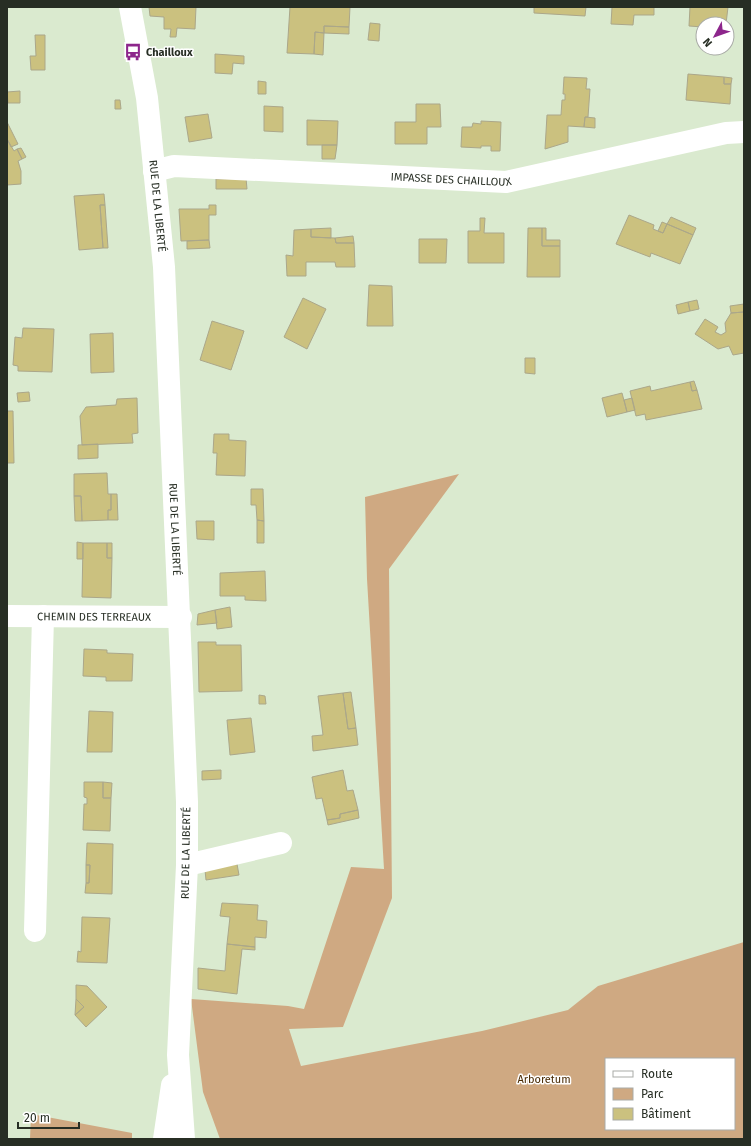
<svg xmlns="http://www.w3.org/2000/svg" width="751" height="1146" font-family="'Fira Sans',sans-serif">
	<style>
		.green { fill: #cfa982; fill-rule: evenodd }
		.building { fill: #cbc17f; stroke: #aba78a }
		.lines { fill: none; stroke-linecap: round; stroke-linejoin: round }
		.minor { stroke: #fff; stroke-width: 22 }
		.labels { text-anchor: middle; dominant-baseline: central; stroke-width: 3; stroke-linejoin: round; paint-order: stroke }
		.poi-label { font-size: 11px; font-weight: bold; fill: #272e24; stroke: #fff; text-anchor: start }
		.street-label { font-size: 11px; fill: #272e24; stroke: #fff }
		.park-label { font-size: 11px; fill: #482900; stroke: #fff }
	</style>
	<rect width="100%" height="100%" fill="#daeacf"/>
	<path class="green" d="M459,474L389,569L392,898L343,1027L289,1029L301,1066L482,1031L568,1010L598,986L744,942V1139H220L203,1092L191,999L288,1006L304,1009L351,867L384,869L367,579L365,497ZM606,1059H734V1129H606Z
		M31,1114L132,1133V1139H30Z"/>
	<path class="building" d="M149,7H196L195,29L177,28L176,37H170L171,29H164V17L150,16Z
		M290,7H350L349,27L324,26V33L315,32L314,54L287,53Z
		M534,7H586L585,16L534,13Z
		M612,7H654V15H634L633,25L611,24Z
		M690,7H728L726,24H703V27L689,26Z
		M370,23L380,24L379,41L368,40Z
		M324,26L349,27V34L324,33Z
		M315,32L324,33L323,55L314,54Z
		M35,35H45V70H31L30,56H36Z
		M215,54L244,56V64L233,63L232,74L215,73Z
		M688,74L724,77V84H731L730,104L686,100Z
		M564,77L587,78L586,89H590L588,117H585L584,127L568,126V142L545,149L547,115H561L562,100H565V94H563Z
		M724,77L732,78L731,84H724Z
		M258,81L266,82V94H258Z
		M20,91V103H8L7,92Z
		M115,100H120L121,109H115Z
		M416,104H440L441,127H427V144H395V122H416Z
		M264,106L283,107V132L264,131Z
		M208,114L212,138L189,142L185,117Z
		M585,117L595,118V128L584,127Z
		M307,120L338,121L337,145H307Z
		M481,121L501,122L500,151H491V146H481V148L461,147L462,127H472L473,123L481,124Z
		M7,122L18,144L11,147L7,139Z
		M7,139L14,151L17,149L22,159L18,161L21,171V184L7,185Z
		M322,145H337L335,159H322Z
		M21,148L26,157L22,159L17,149Z
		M246,178L247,189H216V179Z
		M104,194L105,205H100L103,248L79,250L74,196Z
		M100,205H105L108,248H103Z
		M209,205H216V215H209V240L181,241L179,209H209Z
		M629,215L654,225L653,229L663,233L667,224L693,235L680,264L651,253L650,257L616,244Z
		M671,217L696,228L693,235L667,224Z
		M480,218H485L484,233H504V263H468V231H480Z
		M662,222L667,224L663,233L658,231Z
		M331,228V238L311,237V229Z
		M528,228H542V246H560V277H527Z
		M542,228H546V240H560V246H542Z
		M311,229V237L335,238L336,243H354L355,267H336L335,262H306V276H287L286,255L293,256L294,230Z
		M353,236L354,243H336L335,238Z
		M419,239H447L446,263H419Z
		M209,240L210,248L187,249V241Z
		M369,285L392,286L393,326H367Z
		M303,298L326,309L307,349L284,337Z
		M697,300L699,309L690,311L688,302Z
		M688,302L690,311L678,314L676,305Z
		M744,304V312L731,313L730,306Z
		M744,312V353L733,355L729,346L718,349L695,334L705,319L718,327L715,332L721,335L726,332L725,323L731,313Z
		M212,321L244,331L231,370L200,360Z
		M23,328L54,329L52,372L18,371V366L13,365L15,337L22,338Z
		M113,333L114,372L91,373L90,334Z
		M525,358H535V374L525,373Z
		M694,381L697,390L692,391L690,382Z
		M690,382L692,391L697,390L702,409L646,420L645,414L636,416L630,391L650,386L651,391Z
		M29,392L30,401L18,402L17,393Z
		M622,393L627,412L607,417L602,398Z
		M137,398L138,433L132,434L133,443L82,445L80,416L86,407L116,405L117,399Z
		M632,398L635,410L627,412L624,400Z
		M7,411H13L14,463H7Z
		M214,434H229V440L246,441L245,476L216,475L217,453H213Z
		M98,444V458L78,459V445Z
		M107,473L108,494H111V510H108V520L82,521L81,496H74V474Z
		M251,489H263L264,521L257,520L256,505H251Z
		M111,494H117L118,520H108V510H111Z
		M74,496H81L82,521H75Z
		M257,520L264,521V543H257Z
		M196,521H214V540L197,539Z
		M77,542L83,543V559H77Z
		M83,543H107V558H112L111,598L82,597Z
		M107,543H112V558H107Z
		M265,571L266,601L245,600V596H220V573Z
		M230,607L232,627L217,629L215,610Z
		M215,610L217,623L197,625L198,614Z
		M198,642H216V645H241L242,691L199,692Z
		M84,649L107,650V653L133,654L132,681H106V677L83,676Z
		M351,692L356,728L348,729L343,693Z
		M343,693L348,729L356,728L358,745L313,751L312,736L323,735L318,696Z
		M259,695L265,696L266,704H259Z
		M89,711L113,712L112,752H87Z
		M251,718L255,752L230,755L227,720Z
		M221,770V779L202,780V771Z
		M343,770L347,791L353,790L358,810L340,814V818L327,820L322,798L316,799L312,777Z
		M84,782H103V798H111L110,831L83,830L84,804H87V798L84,797Z
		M103,782L112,783L111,798H103Z
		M358,810L359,818L328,825L327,820L340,818V814Z
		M87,843L113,844L112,894L85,893L86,883H89L90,865H86Z
		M237,864L239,875L206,880L205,870Z
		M86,865H90L89,883H86Z
		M222,903L258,905L257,920L267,921L266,938L255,937V947L227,944L230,917L220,916Z
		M82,917L110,918L107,963L77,962L78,951L81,952Z
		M227,944L255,947V950L242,949L237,994L198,989V968L225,971Z
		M76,985L87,986L107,1007L86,1027L75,1015L84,1007L76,999Z
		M76,999L84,1007L75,1015Z"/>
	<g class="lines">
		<g class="minor">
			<path id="s1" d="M130,7L147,98L164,267L187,802V865L178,1055L184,1139"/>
			<path id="s2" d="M154,171L174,166L506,182L726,133L744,132"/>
			<path id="s3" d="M7,616L181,617"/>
			<path d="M187,865L281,843"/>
			<path d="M35,931L43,616"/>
			<path d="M164,1139L172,1085"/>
		</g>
	</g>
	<defs>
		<g id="bus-bare" transform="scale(1.38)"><path d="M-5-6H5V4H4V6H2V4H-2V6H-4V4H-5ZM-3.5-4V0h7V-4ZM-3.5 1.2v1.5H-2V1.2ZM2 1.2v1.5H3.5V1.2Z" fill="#8d268c" stroke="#fff" stroke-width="2.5" paint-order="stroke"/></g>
	</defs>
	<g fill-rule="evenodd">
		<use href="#bus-bare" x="133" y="52"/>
	</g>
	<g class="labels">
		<g class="poi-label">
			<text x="146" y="52">Chailloux</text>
		</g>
		<g class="street-label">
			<text stroke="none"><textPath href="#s2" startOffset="298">IMPASSE DES CHAILLOUX</textPath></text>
			<text stroke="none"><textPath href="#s1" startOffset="201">RUE DE LA LIBERTÉ</textPath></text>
			<text stroke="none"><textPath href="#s1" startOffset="525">RUE DE LA LIBERTÉ</textPath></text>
			<text stroke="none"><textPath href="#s3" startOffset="87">CHEMIN DES TERREAUX</textPath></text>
			<text transform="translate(186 853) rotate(-89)">RUE DE LA LIBERTÉ</text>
		</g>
		<g class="park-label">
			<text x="544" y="1079">Arboretum</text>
		</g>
	</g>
	<rect width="751" height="1146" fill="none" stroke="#272e24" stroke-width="16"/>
	<rect x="605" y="1058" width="130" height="72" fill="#ffffff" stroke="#a9aba7"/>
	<rect x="613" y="1071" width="20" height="6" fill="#ffffff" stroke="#a9aba7"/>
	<text x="641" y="1078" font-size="12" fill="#272e24">Route</text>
	<rect x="613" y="1088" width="20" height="12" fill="#cfa982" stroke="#a9aba7"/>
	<text x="641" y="1098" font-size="12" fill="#272e24">Parc</text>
	<rect x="613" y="1108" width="20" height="12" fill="#cbc17f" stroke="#a9aba7"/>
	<text x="641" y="1118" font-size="12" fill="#272e24">Bâtiment</text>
	<g transform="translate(715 36) rotate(229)"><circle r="19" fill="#ffffff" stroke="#a9aba7"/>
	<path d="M0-3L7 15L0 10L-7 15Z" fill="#8d268c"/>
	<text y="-6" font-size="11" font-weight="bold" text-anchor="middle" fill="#272e24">N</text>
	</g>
	<path d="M18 1122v6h61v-6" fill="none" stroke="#272e24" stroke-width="2"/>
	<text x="24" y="1122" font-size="12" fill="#272e24" stroke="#ffffff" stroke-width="3" paint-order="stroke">20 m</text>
</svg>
